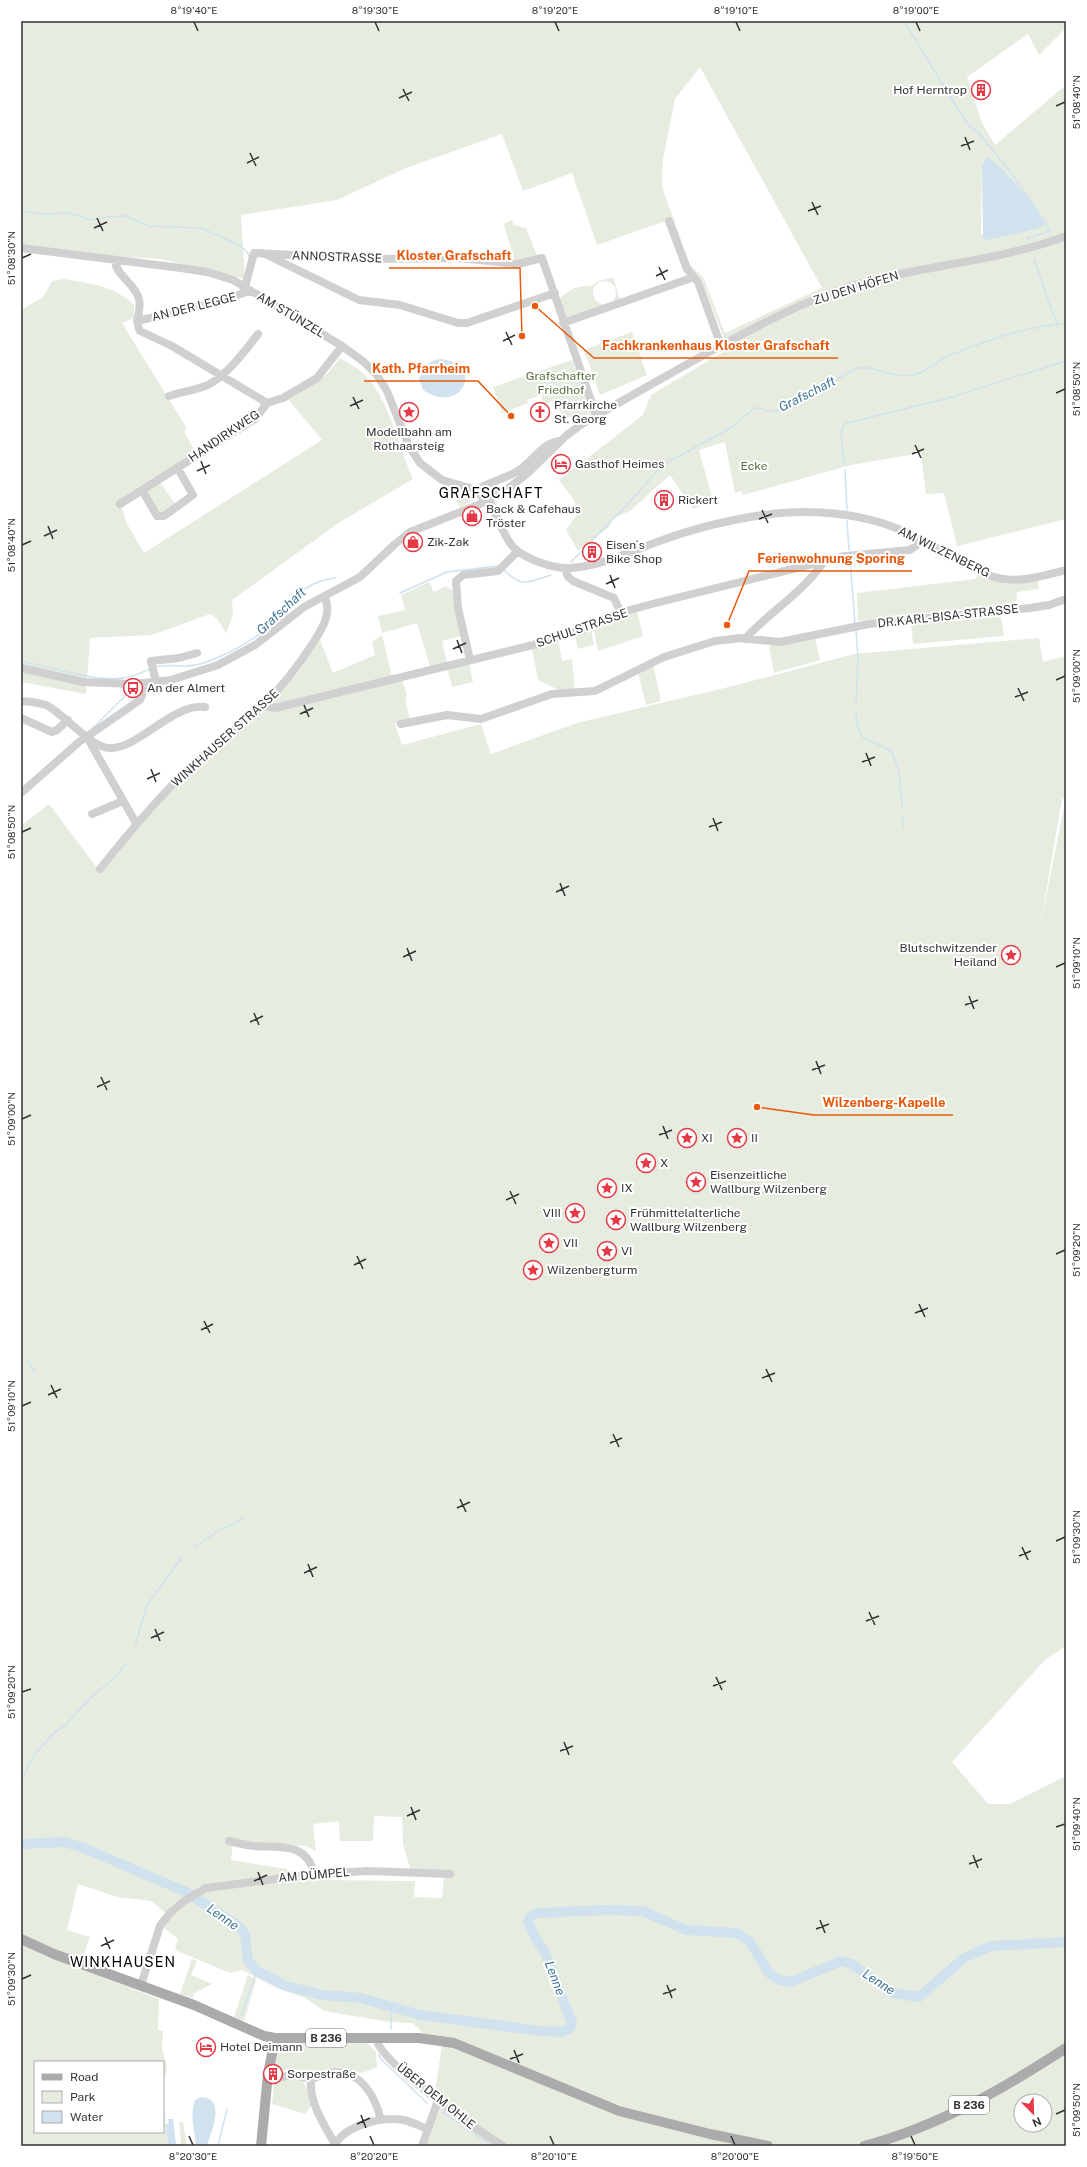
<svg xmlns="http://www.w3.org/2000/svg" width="1087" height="2167" font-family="'Public Sans',sans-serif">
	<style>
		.green { fill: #e6ecdf; fill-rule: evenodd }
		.water { fill: #cfe2ee }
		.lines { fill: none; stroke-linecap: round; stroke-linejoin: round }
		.stream { stroke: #cfe2ee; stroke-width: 1.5 }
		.river { stroke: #cfe2ee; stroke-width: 10 }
		.minor { stroke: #d0d0d0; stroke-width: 8 }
		.major { stroke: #ababab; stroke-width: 10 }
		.ticks { fill: none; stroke: #333; stroke-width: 1.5 }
		.labels { text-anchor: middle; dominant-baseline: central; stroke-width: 4; stroke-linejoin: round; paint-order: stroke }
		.shield { fill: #fff; stroke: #707070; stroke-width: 1 }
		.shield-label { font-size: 11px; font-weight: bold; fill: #333 }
		.poi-label { font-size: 12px; fill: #333; stroke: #fff; text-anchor: start }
		.street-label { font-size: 12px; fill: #333; stroke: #fff }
		.park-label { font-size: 12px; fill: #56703f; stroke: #fff }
		.water-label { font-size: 13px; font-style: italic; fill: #3f7597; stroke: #fff }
		.quarter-label { font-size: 14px; letter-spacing: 1px; fill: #000; stroke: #fff }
		.leader { fill: none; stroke: #e8590c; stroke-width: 1.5 }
		.callout-dot { fill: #e8590c; stroke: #fff; stroke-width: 1.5 }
		.callout-label { font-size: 13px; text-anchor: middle; font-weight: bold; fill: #e8590c; stroke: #fff; stroke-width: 4; stroke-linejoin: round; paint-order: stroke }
		.neatline { fill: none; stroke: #333; stroke-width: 1.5 }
		.ticks-label { font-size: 10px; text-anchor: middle; fill: #333 }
	</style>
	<rect width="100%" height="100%" fill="#fff"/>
	<path class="green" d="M21,21H1066V28L1039,55L1028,34L967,77L982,123L995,145L1066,85V519L957,546L944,493L926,494L921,453L851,465L743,495L741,491L735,493L725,442L699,450L713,501L693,509L670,475L630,511L613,518L609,527L578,551L566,530L578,513L574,500L559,480L643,415L651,395L728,349L701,278L688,266L671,219L597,245L572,173L523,191L502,134L406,168L337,200L241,215L245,279L161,259L62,253L21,246ZM700,67L822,288L725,333L703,277L690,265L662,187L663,159L675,99ZM987,157L994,164L1039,228L981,235L982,165Z
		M512,220L514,225L526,228L537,256L515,261L504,226L505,223Z
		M613,277L620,300L613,301L616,296L615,287C608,279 600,280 594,287C591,296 595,303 605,305L567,319L559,299C571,289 575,286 591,286L597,282Z
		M64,279C92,284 112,285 134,305V318L122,323L186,427L185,434L198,456L159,481L176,505L160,514L146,491L121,506L127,524L144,553L322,440L289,400L326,375L340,358C348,363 358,368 365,375C390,401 398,446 413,479L340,522L232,600L233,616L226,633L217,619L210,614L152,635L90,638L86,694L21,682V310L43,297L52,281Z
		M632,332L647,375L600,395L584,350Z
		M572,360L592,412L580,419L575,416L563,417L556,400L544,404L541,395L527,400L528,403L502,413L493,387Z
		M457,489L470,492L474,500L461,507L459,506L452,494Z
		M978,574L1008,584L1038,581L1039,589L1017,592L1016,603L858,621L857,593L976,579Z
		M429,582L434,592L446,586L453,591L461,636L442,641L447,663L430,667L417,623L382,633L378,616L405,610L401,595Z
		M637,611L643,636L598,651L593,627L611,619Z
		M1001,617L1004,636L913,644L911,624Z
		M591,628L594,645L578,649L575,634Z
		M382,635L393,681L402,679L407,696L405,697L410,720L395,724L402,745L481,724L491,754L577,723L737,685L854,654L1039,638L1043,662L1066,656V799H1062L1040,927L1064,807L1066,806V1646L1046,1659L952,1762L988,1804H1010L1066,1776V2146H425L441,2099L435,2093L443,2037L424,2034L413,2023L390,2022L324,2011L305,1998L277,1988L242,1970L230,1973L175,1950L178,1939L164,1928L167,1914L151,1901L118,1897L78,1884L67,1930L90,1937L79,1968L159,1999L158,2030L163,2031L162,2048L167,2067L164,2082V2106L168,2145L181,2144L179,2122H183L187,2146H21V826L49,804L101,873L138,825L192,770L267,707L298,673L320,640L333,673L375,655L372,642ZM374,1816L402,1817L403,1844L411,1872H444L442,1898L414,1897L415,1881L318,1880L286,1869L231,1860L233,1841L306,1846L316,1851L313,1824L339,1821L340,1841H373ZM35,2062H163V2132H35ZM1021,2101H1045V2125H1021Z
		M815,638L820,660L774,673L769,646Z
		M558,639L562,661L572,659L575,689L559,690L538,680L532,648Z
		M469,663L473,682L452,687L447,667Z
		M653,664L661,701L646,705L638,672Z
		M192,1959L197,1961L191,1975L212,1984L193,1994L194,1995L193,1998L180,1994Z
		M248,1975L256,1980L244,2021L234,2017Z
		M367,2043L376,2052L377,2067L362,2073L338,2067L309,2074L287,2069L272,2075L279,2044Z
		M289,2076L302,2078L313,2104L305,2114L272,2104L274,2083Z"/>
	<path class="water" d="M987,157C999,162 1041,211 1044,225L1039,228L988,240L983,238L982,165Z
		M441,359C486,365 461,416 423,390L419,379C424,368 428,360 441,359Z
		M201,2097C227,2098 211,2131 207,2146H196C195,2129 189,2117 195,2100Z
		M168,2119H173L176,2145H168L166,2124H169Z"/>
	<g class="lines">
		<path class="stream" d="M904,21L957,108L970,127L978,132L1012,174L1047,225L1050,231L1028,238L1027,241
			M21,211L46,214L69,213L92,220L109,217L126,216L149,226L201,228L241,246L248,253L249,257
			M1034,260L1057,324
			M844,464L841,433L843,426L847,423L945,399L1066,361
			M845,470L847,510
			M847,521L849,550
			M850,559L855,623
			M571,562L626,506L663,465L734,426L754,408C762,407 767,413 776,411L858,368C878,365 896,381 917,374C927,371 936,362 946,357C983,341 1025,326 1066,324
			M503,569C522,588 527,583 551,575
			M400,593L447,572L498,566
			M21,661C50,667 94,682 124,678C133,677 141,673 150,669
			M155,667C165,664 175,666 185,666C197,666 211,661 221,656C239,648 258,637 273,623C297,600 299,583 335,578
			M856,702L858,659L856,630
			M856,713C859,748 868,735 892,752L899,771L902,808
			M93,728L130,691
			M902,817L904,827
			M21,1342L22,1344
			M28,1361L35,1373
			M195,1547L221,1529L234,1524L243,1518
			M135,1646L147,1605L182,1557
			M21,1781L34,1755L55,1732L66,1725L87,1701L114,1678L127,1663
			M391,2007V2029
			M241,2016L257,1971
			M379,2054L380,2058L427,2103
			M443,2112L492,2146
			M218,2146L227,2109"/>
		<path class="river" d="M21,1844L65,1842L86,1849L186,1892L240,1927L245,1935L248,1961L257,1971L286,1986L322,1995L361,1998L420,2015L541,2031L563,2032L570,2028L572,2023L545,1953L535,1937L528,1922L530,1917L537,1913L607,1910L643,1911L686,1930L737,1933L750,1942L769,1973L779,1980L791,1982L841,1961L852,1964L892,1993L919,1997L964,1958L991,1946L1066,1942"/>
		<path class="minor" d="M669,221L687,269L698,282L721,346
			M21,248L181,268L207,272L233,280L342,346L364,362L377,375L387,391L409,446L420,463L442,480L477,490L485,502
			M263,253L359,300L400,305L458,323H467L555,293
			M115,260C115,275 135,283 139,299C142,311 134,320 140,331L172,346L267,403
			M245,287L254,253L373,259L459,258L518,264L542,258L596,415
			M137,321L210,304L250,291
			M563,323L694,277
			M169,396C181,392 196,390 208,385C227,375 245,351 258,334
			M267,403L283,398L317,378L342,346
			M142,490L157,516H164L193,495L177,467
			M477,490C490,481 506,479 519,470C534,460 541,444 559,441
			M489,499C495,512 504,538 514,548C526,559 553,569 570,568C603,566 636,549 668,538C708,524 762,512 804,512C834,512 868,517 896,528C927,540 958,560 988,575C1014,585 1039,577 1066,570
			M120,504L255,419L267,403
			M565,568L568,577L573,581L614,598L621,613
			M745,639C770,611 804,592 824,561
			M470,660L458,608L456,581L463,575L498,571L518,551
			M21,668L83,682L133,684L171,680L218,665L255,645L304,607L360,577L395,544L410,532L478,505L510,487L529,472L567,435L582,424C621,401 661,379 700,357C747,332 794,305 845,288C917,265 995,263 1066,236
			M156,682L151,661L179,658L197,653
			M21,701C30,702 40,702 48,706C66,716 92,749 111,748C139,748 173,703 205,707
			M263,705L275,708L541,643L587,628L615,614L656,603L845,556L910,550L916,546L919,539
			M21,718L52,732L57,730L68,720
			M401,724L447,715L481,719L552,694L595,691L664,657L715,641L741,638L780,642L869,624L1030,608L1049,605L1066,599
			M88,739L136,823
			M21,793L79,742L140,700L147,683
			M92,814L123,801
			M100,869C126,836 153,804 183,774C209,749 238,729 264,704C283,686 299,665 313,643C322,629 333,613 324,596
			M229,1841C237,1843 246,1845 254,1846C278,1848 307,1841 314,1874
			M141,1985L160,1926L170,1913L184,1901L206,1888L314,1874L368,1871L450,1874
			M376,2038C379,2062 480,2132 503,2146
			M267,2082C287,2076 291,2071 311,2080
			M335,2144C324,2125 309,2102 311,2080C349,2058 372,2085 381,2120
			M334,2146C345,2125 382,2116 404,2120C412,2122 420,2126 427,2129
			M422,2146L438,2100"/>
		<path class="major" d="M21,1939L54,1954L194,2005L264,2036L275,2038H419L454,2043L619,2111L710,2134L768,2146
			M261,2146L268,2074L275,2038
			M864,2146C937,2127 1003,2089 1066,2048"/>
	</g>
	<path class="ticks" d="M194,22L198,31M375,22L379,31M555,22L559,31M736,22L740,31M916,22L920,31M403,89L409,101M399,98L412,92M1056,106L1065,102M965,137L970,150M961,146L974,141M250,153L256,166M247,163L259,157M812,202L818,215M808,211L821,206M97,218L103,231M94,228L107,222M22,258L31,254M659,267L665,280M656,276L668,270M506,332L512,345M503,341L515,335M1056,393L1065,389M353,397L359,409M350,406L363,400M915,445L921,458M912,454L924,449M201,461L206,474M197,471L210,465M762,510L768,523M759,519L772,514M48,526L53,539M44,536L57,530M22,545L31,541M610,575L615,588M606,584L619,578M457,640L462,653M453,649L466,643M1056,680L1065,676M1018,688L1024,701M1015,697L1028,692M304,705L309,717M300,714L313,708M866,753L871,766M862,762L875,757M151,769L156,782M147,779L160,773M713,818L718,831M709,827L722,822M22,832L31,828M560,883L565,896M556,892L569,886M407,948L412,961M403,957L416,951M1056,967L1065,963M969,996L974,1009M965,1005L978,1000M254,1013L259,1025M250,1022L263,1016M816,1061L821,1074M812,1070L825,1065M101,1077L107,1090M97,1087L110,1081M22,1119L31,1115M663,1126L668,1139M659,1135L672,1130M510,1191L516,1204M506,1200L519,1194M1056,1254L1065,1250M357,1256L363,1269M354,1265L366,1259M919,1304L925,1317M915,1313L928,1308M204,1321L210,1333M201,1330L213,1324M766,1369L772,1382M762,1378L775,1373M51,1385L57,1398M48,1395L61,1389M22,1406L31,1402M613,1434L619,1447M610,1443L622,1438M460,1499L466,1512M457,1508L470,1502M1056,1541L1065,1537M1022,1547L1028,1560M1019,1556L1031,1551M308,1564L313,1577M304,1573L317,1567M869,1612L875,1625M866,1621L879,1616M155,1629L160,1641M151,1638L164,1632M716,1677L722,1690M713,1686L726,1681M22,1692L31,1689M564,1742L569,1755M560,1751L573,1746M411,1807L416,1820M407,1816L420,1810M1056,1827L1065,1824M973,1855L978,1868M969,1864L982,1859M258,1872L263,1885M254,1881L267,1875M820,1920L825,1933M816,1929L829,1924M105,1937L110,1949M101,1946L114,1940M22,1979L31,1975M667,1985L672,1998M663,1994L676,1989M514,2050L519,2063M510,2059L523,2054M1056,2114L1065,2110M361,2115L366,2128M357,2124L370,2118M189,2136L193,2145M370,2136L374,2145M550,2136L554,2145M731,2136L735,2145M911,2136L915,2145"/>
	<defs>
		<g id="building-ring" transform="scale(1)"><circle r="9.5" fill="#fff" stroke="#e63946" stroke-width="1.5"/><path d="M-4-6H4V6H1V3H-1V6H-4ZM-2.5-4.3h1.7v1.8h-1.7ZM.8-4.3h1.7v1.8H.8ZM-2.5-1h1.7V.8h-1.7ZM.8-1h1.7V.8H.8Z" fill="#e63946"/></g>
		<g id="sight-ring" transform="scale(1)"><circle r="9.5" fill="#fff" stroke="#e63946" stroke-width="1.5"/><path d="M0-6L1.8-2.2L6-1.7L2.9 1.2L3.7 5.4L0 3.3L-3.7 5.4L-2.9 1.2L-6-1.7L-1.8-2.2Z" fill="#e63946"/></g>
		<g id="church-ring" transform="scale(1)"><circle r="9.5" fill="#fff" stroke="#e63946" stroke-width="1.5"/><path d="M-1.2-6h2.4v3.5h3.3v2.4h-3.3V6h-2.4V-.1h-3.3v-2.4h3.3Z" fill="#e63946"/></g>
		<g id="hotel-ring" transform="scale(1)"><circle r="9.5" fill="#fff" stroke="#e63946" stroke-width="1.5"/><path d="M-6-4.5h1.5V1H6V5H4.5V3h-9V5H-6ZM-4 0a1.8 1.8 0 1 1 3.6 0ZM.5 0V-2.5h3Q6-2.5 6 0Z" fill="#e63946"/></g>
		<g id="shop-ring" transform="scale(1)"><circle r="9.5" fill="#fff" stroke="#e63946" stroke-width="1.5"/><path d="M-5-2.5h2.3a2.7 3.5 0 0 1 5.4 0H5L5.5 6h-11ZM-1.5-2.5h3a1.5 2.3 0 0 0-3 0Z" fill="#e63946"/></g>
		<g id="bus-ring" transform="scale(1)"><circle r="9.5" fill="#fff" stroke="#e63946" stroke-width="1.5"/><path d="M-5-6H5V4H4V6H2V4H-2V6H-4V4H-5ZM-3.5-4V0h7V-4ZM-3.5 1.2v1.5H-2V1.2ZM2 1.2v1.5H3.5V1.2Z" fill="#e63946"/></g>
	</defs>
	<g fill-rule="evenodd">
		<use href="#building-ring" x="981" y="90"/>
		<use href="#sight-ring" x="409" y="412"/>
		<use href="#church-ring" x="540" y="412"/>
		<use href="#hotel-ring" x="561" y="464"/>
		<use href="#building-ring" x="664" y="500"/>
		<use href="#shop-ring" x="472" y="516"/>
		<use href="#shop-ring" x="413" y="542"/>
		<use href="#building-ring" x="592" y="552"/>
		<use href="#bus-ring" x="133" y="688"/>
		<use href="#sight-ring" x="1011" y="955"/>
		<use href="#sight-ring" x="687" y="1138"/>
		<use href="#sight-ring" x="737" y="1138"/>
		<use href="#sight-ring" x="646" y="1163"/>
		<use href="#sight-ring" x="696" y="1182"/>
		<use href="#sight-ring" x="607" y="1188"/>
		<use href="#sight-ring" x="575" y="1213"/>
		<use href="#sight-ring" x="616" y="1220"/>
		<use href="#sight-ring" x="549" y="1243"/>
		<use href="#sight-ring" x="607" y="1251"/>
		<use href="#sight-ring" x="533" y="1270"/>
		<use href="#hotel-ring" x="206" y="2047"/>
		<use href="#building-ring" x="273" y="2074"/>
	</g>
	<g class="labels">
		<g class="shield">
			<rect x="306" y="2029" width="40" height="18" rx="3"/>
			<rect x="949" y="2096" width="40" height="18" rx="3"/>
		</g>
		<g class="shield-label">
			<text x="326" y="2038">B 236</text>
			<text x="969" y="2105">B 236</text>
		</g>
		<g class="poi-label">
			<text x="967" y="90" text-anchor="end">Hof Herntrop</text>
			<text x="554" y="405">Pfarrkirche<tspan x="554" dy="14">St. Georg</tspan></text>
			<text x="409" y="432" text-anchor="middle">Modellbahn am<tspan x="409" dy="14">Rothaarsteig</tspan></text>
			<text x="575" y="464">Gasthof Heimes</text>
			<text x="678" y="500">Rickert</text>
			<text x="486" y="509">Back &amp; Cafehaus<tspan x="486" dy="14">Tröster</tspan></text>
			<text x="427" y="542">Zik-Zak</text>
			<text x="606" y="545">Eisen´s<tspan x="606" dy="14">Bike Shop</tspan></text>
			<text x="147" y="688">An der Almert</text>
			<text x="997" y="948" text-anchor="end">Blutschwitzender<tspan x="997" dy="14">Heiland</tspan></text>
			<text x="701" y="1138">XI</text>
			<text x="751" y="1138">II</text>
			<text x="660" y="1163">X</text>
			<text x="710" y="1175">Eisenzeitliche<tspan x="710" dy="14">Wallburg Wilzenberg</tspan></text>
			<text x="621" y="1188">IX</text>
			<text x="561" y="1213" text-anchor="end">VIII</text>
			<text x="630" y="1213">Frühmittelalterliche<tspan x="630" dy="14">Wallburg Wilzenberg</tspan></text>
			<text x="563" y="1243">VII</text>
			<text x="621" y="1251">VI</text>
			<text x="547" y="1270">Wilzenbergturm</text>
			<text x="220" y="2047">Hotel Deimann</text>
			<text x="287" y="2074">Sorpestraße</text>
		</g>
		<g class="street-label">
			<text transform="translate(337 257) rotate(2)">ANNOSTRASSE</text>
			<text transform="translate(856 288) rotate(-17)">ZU DEN HÖFEN</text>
			<text transform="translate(194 307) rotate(-14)">AN DER LEGGE</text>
			<text transform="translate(291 315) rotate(31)">AM STÜNZEL</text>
			<text transform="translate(224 436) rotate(-34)">HANDIRKWEG</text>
			<text transform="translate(944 552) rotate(26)">AM WILZENBERG</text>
			<text transform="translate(948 616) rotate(-6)">DR.KARL-BISA-STRASSE</text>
			<text transform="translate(582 628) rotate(-19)">SCHULSTRASSE</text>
			<text transform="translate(225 738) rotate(-42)">WINKHAUSER STRASSE</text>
			<text transform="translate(314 1875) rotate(-5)">AM DÜMPEL</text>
			<text transform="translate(436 2096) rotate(39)">ÜBER DEM OHLE</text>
		</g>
		<g class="park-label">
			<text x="561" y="376">Grafschafter<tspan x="561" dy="14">Friedhof</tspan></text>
			<text x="754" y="466">Ecke</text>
		</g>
		<g class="water-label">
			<text transform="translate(807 394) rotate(-27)">Grafschaft</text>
			<text transform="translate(281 611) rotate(-43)">Grafschaft</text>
			<text transform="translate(223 1917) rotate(35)">Lenne</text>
			<text transform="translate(555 1978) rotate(69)">Lenne</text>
			<text transform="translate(879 1982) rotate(33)">Lenne</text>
		</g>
		<g class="quarter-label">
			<text x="491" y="493">GRAFSCHAFT</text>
			<text x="123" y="1962">WINKHAUSEN</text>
		</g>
	</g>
	<path class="leader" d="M522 336L520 268H389M535 306L594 358H838M511 416L478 381H364M727 625L749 571H912M757 1107L814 1115H953"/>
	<g class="callout-dot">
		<circle cx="522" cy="336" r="4"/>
		<circle cx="535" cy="306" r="4"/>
		<circle cx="511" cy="416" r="4"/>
		<circle cx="727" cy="625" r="4"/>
		<circle cx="757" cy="1107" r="4"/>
	</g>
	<g class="callout-label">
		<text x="454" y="260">Kloster Grafschaft</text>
		<text x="716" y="350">Fachkrankenhaus Kloster Grafschaft</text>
		<text x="421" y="373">Kath. Pfarrheim</text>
		<text x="831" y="563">Ferienwohnung Sporing</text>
		<text x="884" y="1107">Wilzenberg-Kapelle</text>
	</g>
	<rect width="1087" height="2167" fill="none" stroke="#ffffff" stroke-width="44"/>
	<rect x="34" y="2061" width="130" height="72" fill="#ffffff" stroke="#adadad"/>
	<rect x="42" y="2074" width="20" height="6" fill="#ababab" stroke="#adadad"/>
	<text x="70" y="2081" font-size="12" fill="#333333">Road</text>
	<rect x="42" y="2091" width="20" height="12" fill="#e6ecdf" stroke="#adadad"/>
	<text x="70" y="2101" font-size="12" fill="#333333">Park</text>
	<rect x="42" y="2111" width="20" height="12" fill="#cfe2ee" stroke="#adadad"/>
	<text x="70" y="2121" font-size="12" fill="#333333">Water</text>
	<g transform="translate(1033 2113) rotate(157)"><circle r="19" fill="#ffffff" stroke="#adadad"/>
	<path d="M0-3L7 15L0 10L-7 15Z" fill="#e63946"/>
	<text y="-6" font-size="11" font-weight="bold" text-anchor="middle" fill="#333333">N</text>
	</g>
	<rect x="22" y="22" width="1043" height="2123" class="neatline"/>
	<g class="ticks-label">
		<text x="194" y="14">8°19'40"E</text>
		<text x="375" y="14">8°19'30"E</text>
		<text x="555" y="14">8°19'20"E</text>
		<text x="736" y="14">8°19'10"E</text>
		<text x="916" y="14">8°19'00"E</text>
		<text transform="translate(1076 102) rotate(-90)" y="4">51°08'40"N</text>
		<text transform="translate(11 258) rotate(-90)" y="4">51°08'30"N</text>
		<text transform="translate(1076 389) rotate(-90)" y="4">51°08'50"N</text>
		<text transform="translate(11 545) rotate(-90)" y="4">51°08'40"N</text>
		<text transform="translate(1076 676) rotate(-90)" y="4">51°09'00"N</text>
		<text transform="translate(11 832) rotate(-90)" y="4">51°08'50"N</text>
		<text transform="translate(1076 963) rotate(-90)" y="4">51°09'10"N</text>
		<text transform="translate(11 1119) rotate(-90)" y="4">51°09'00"N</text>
		<text transform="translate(1076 1250) rotate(-90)" y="4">51°09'20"N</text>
		<text transform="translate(11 1406) rotate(-90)" y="4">51°09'10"N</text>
		<text transform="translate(1076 1537) rotate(-90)" y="4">51°09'30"N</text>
		<text transform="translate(11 1692) rotate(-90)" y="4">51°09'20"N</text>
		<text transform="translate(1076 1824) rotate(-90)" y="4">51°09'40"N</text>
		<text transform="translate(11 1979) rotate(-90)" y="4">51°09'30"N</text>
		<text transform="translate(1076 2110) rotate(-90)" y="4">51°09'50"N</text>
		<text x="193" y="2160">8°20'30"E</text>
		<text x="374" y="2160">8°20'20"E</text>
		<text x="554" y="2160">8°20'10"E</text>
		<text x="735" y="2160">8°20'00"E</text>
		<text x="915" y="2160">8°19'50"E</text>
	</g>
</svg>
